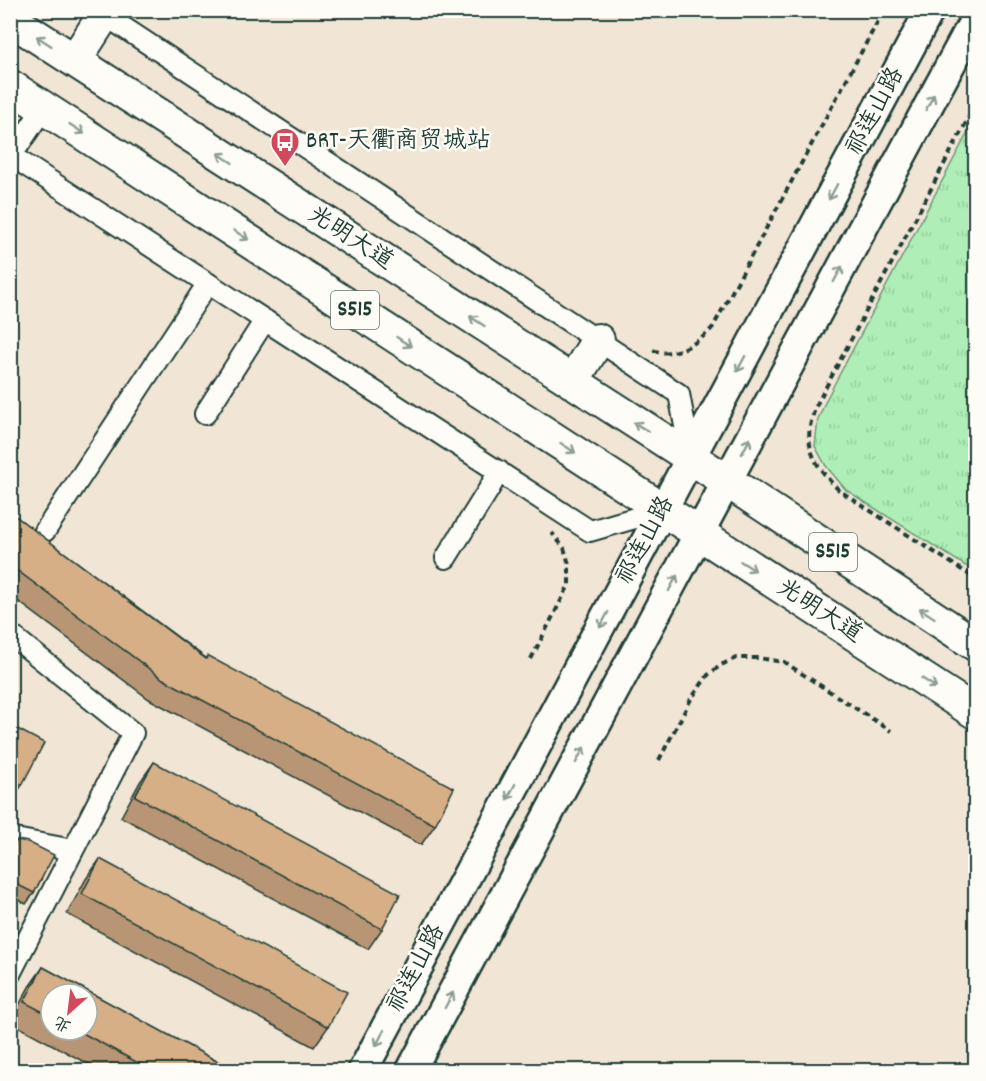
<svg xmlns="http://www.w3.org/2000/svg" width="986" height="1081" font-family="Dekko,'LXGW WenKai TC',sans-serif">
	<style>
		.park { fill: url(#park-tufts); stroke: #679676; stroke-width: 1.5 }
		.lines { fill: none; stroke-linecap: round; stroke-linejoin: round }
		.street-casing { stroke: #1f3d34; stroke-width: 24 }
		.secondary-casing { stroke: #1f3d34; stroke-width: 33 }
		.primary-casing { stroke: #1f3d34; stroke-width: 36 }
		.path { stroke: #1f3d34; stroke-width: 4; stroke-dasharray: 6 4.5; stroke-linecap: butt }
		.street { stroke: #fdfcf7; stroke-width: 20 }
		.secondary { stroke: #fdfcf7; stroke-width: 28 }
		.primary { stroke: #fdfcf7; stroke-width: 32 }
		.wall { fill: #b89674; stroke: #1f3d34; stroke-width: 1.5; fill-rule: evenodd }
		.building { fill: #d6af87; stroke: #1f3d34; stroke-width: 1.5 }
		.oneway { stroke: #8e9c96 }
		.labels { text-anchor: middle; dominant-baseline: central; stroke-width: 5; stroke-linejoin: round; paint-order: stroke }
		.shield { fill: #fdfcf7; stroke: #62766e; stroke-width: 1.5 }
		.shield-label { font-size: 22px; font-weight: bold; fill: #1f3d34 }
		.street-label { font-size: 24px; fill: #1f3d34; stroke: #fdfcf7 }
		.poi-label { font-size: 24px; fill: #1f3d34; stroke: #fdfcf7; text-anchor: start }
	</style>
	<defs>
		<pattern id="park-tufts" width="24" height="20" patternUnits="userSpaceOnUse" patternTransform="scale(1.5)"><rect width="24" height="20" fill="#afefb7"/><path d="M3 7l-1-3M5 7V3M7 7l1-3M15 17l-1-3M17 17v-4M19 17l1-3" fill="none" stroke="#96ce9e"/></pattern>
	</defs>
	<rect width="100%" height="100%" fill="#f1e5d5"/>
	<filter id="ink" filterUnits="userSpaceOnUse"><feTurbulence type="fractalNoise" baseFrequency=".0167" numOctaves="2"/><feDisplacementMap in="SourceGraphic" scale="12" xChannelSelector="R" yChannelSelector="G"/><feConvolveMatrix kernelMatrix="1 2 1 2 8 2 1 2 1" color-interpolation-filters="sRGB"/></filter>
	<g filter="url(#ink)">
		<path class="park" d="M975,119V572L846,490L826,466L815,446L818,419L827,398Z"/>
		<g class="lines">
			<g class="street-casing">
				<path id="street" d="M97,10L679,394L691,458
					M10,155L590,531L663,510
					M10,158L44,107
					M205,414L265,320
					M45,531L208,283
					M446,558L489,489L499,471
					M10,634L133,733L10,974
					M10,838L73,850"/>
			</g>
			<g class="secondary-casing">
				<path id="secondary" d="M363,1070L930,10
					M411,1070L976,17"/>
			</g>
			<g class="primary-casing">
				<path id="primary" d="M10,19L727,481L976,645
					M75,60L104,15
					M10,86L976,713
					M572,382L598,340"/>
			</g>
			<path class="path" d="M976,104L818,402C800,441 811,463 840,491L976,579
				M653,350C674,359 700,342 713,327L884,10
				M531,659L569,585V564L564,548L552,533
				M659,760L691,699L708,675L721,665L736,658H758L784,662L891,731"/>
			<use href="#street" class="street"/>
			<use href="#secondary" class="secondary"/>
			<use href="#primary" class="primary"/>
		</g>
		<path class="wall" d="M10,512L206,658L435,825L421,845L149,699L10,595Z
			M10,725L22,785L11,801Z
			M154,762L382,929L368,949L121,817L140,782Z
			M17,840L34,893L26,904L10,895V849Z
			M100,859L328,1027L314,1047L67,914L86,879Z
			M43,967L235,1071H101L10,1022L29,987ZM51,994L87,1030H51Z"/>
		<path class="building" d="M10,512L206,659L208,656L454,788L435,825L163,679L10,565Z
			M10,725L44,743L22,785L10,779Z
			M154,762L400,894L382,929L135,796Z
			M17,840L28,842L54,855L34,893L10,881V852Z
			M100,859L347,992L328,1027L82,894Z
			M10,927L18,931L10,944Z
			M43,967L235,1071H153L77,1030H87V994H51V1016L24,1002Z"/>
		<defs><path id="oneway-shaft" d="M-6 0H5M1.5-3L5.5 0L1.5 3" fill="none" stroke-width="1.6" stroke-linecap="round" stroke-linejoin="round" transform="scale(1.5)"/></defs>
		<g class="oneway">
			<use href="#oneway-shaft" transform="translate(44 41) rotate(-147)"/>
			<use href="#oneway-shaft" transform="translate(930 102) rotate(-62)"/>
			<use href="#oneway-shaft" transform="translate(77 129) rotate(33)"/>
			<use href="#oneway-shaft" transform="translate(225 158) rotate(-147)"/>
			<use href="#oneway-shaft" transform="translate(833 192) rotate(118)"/>
			<use href="#oneway-shaft" transform="translate(241 235) rotate(33)"/>
			<use href="#oneway-shaft" transform="translate(838 274) rotate(-62)"/>
			<use href="#oneway-shaft" transform="translate(477 321) rotate(-147)"/>
			<use href="#oneway-shaft" transform="translate(404 342) rotate(33)"/>
			<use href="#oneway-shaft" transform="translate(741 364) rotate(118)"/>
			<use href="#oneway-shaft" transform="translate(641 427) rotate(-149)"/>
			<use href="#oneway-shaft" transform="translate(746 446) rotate(-62)"/>
			<use href="#oneway-shaft" transform="translate(568 448) rotate(33)"/>
			<use href="#oneway-shaft" transform="translate(748 566) rotate(32)"/>
			<use href="#oneway-shaft" transform="translate(673 583) rotate(-62)"/>
			<use href="#oneway-shaft" transform="translate(927 613) rotate(-147)"/>
			<use href="#oneway-shaft" transform="translate(604 620) rotate(118)"/>
			<use href="#oneway-shaft" transform="translate(929 683) rotate(33)"/>
			<use href="#oneway-shaft" transform="translate(580 755) rotate(-62)"/>
			<use href="#oneway-shaft" transform="translate(511 792) rotate(118)"/>
			<use href="#oneway-shaft" transform="translate(449 1000) rotate(-62)"/>
			<use href="#oneway-shaft" transform="translate(380 1038) rotate(118)"/>
		</g>
	</g>
	<defs>
		<g id="bus-pin" transform="scale(1.5)"><path d="M0 17L-7.5 6A9.5 9.5 0 1 1 7.5 6Z" fill="#d1495b" stroke="#fdfcf7"/><path d="M-5-6H5V4H4V6H2V4H-2V6H-4V4H-5ZM-3.5-4V0h7V-4ZM-3.5 1.2v1.5H-2V1.2ZM2 1.2v1.5H3.5V1.2Z" fill="#fff"/></g>
	</defs>
	<g fill-rule="evenodd">
		<use href="#bus-pin" x="285" y="142"/>
	</g>
	<g class="labels">
		<g class="shield">
			<rect x="331" y="291" width="48" height="38" rx="4.5"/>
			<rect x="809" y="533" width="48" height="38" rx="4.5"/>
		</g>
		<g class="shield-label">
			<text x="355" y="310">S515</text>
			<text x="833" y="552">S515</text>
		</g>
		<g class="street-label">
			<text transform="translate(876 112) rotate(-62)">祁连山路</text>
			<text transform="translate(350 239) rotate(33)">光明大道</text>
			<text transform="translate(646 541) rotate(-62)">祁连山路</text>
			<text transform="translate(819 612) rotate(33)">光明大道</text>
			<text transform="translate(417 969) rotate(-62)">祁连山路</text>
		</g>
		<g class="poi-label">
			<text x="306" y="142">BRT-天衢商贸城站</text>
		</g>
	</g>
	<rect width="986" height="1081" fill="none" stroke="#fdfcf7" stroke-width="36"/>
	<rect x="18" y="18" width="950" height="1045" fill="none" stroke="#1f3d34" stroke-width="2" filter="url(#ink)"/>
	<g transform="translate(69 1012) rotate(208)"><circle r="28" fill="#fdfcf7" stroke="#a4b0a9" stroke-width="1.5"/>
	<path d="M0-4.5L10 22L0 15L-10 22Z" fill="#d1495b"/>
	<text y="-9" font-size="16" font-weight="bold" text-anchor="middle" fill="#1f3d34">北</text>
	</g>
</svg>
